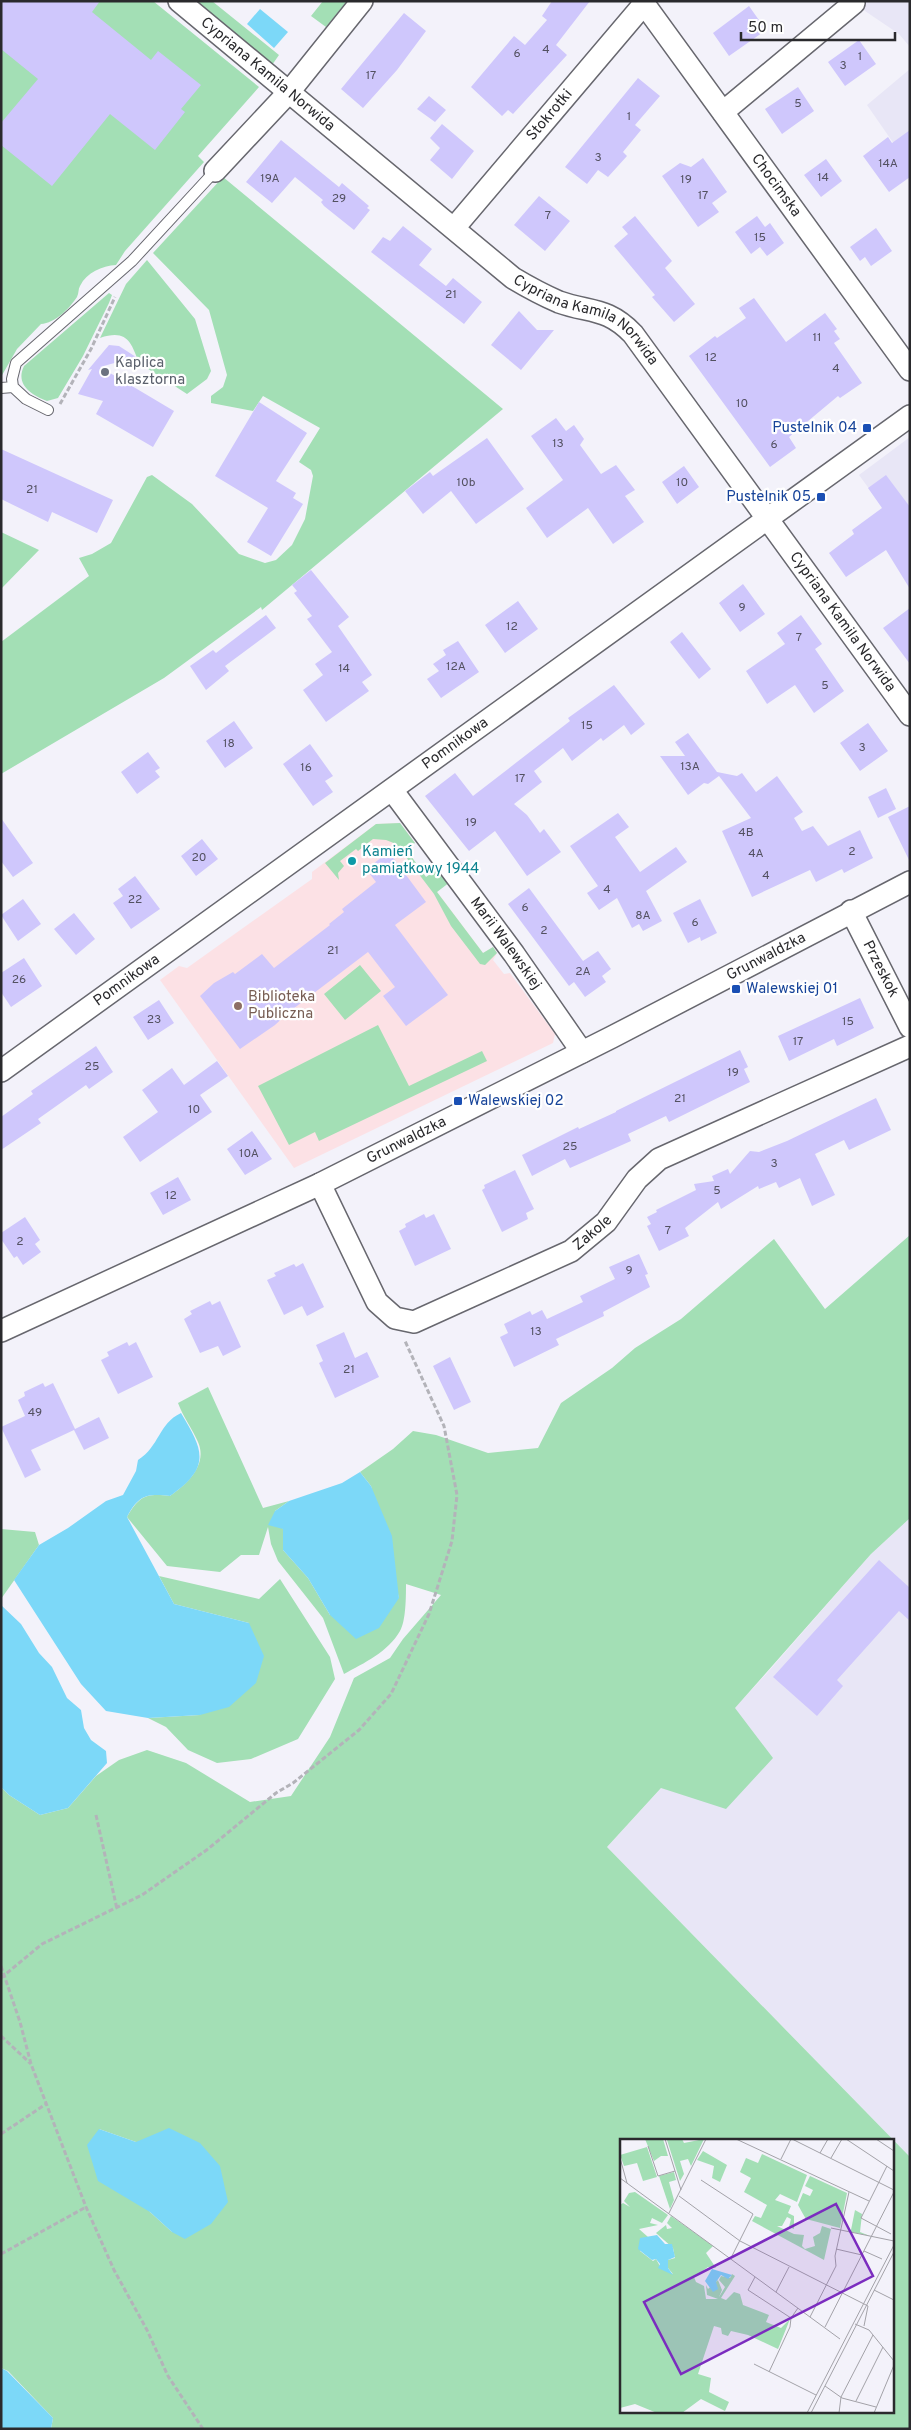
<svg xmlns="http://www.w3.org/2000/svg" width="911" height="2430" font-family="Overpass,sans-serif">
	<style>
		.built { fill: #e8e6f6 }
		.education { fill: #fce1e5 }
		.green { fill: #a3dfb5; fill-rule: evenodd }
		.water { fill: #7cd8f8 }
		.building { fill: #cfc7fc }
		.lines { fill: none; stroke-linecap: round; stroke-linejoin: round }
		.lane-casing { stroke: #67676e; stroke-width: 12 }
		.street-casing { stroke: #67676e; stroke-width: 24 }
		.path { stroke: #b3b3b9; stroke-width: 3; stroke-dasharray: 5 2.5; stroke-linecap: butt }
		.lane { stroke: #fff; stroke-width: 10 }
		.street { stroke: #fff; stroke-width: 21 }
		.worship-dot { fill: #6b7280; stroke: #fff; stroke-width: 2 }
		.transit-dot { fill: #1a4fb4; stroke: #fff; stroke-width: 2 }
		.culture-dot { fill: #0f9aa8; stroke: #fff; stroke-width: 2 }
		.education-dot { fill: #8d6e63; stroke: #fff; stroke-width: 2 }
		.labels { text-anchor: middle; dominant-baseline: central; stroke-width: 4.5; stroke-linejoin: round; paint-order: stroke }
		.number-label { font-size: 12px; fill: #535161 }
		.street-label { font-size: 15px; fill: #2a2a2d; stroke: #fff }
		.worship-label { font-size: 15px; fill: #5b616d; stroke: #fff; text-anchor: start }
		.transit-label { font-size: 15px; fill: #164399; stroke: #fff; text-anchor: end }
		.culture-label { font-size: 15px; fill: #0d838f; stroke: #fff; text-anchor: start }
		.education-label { font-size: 15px; fill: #785e54; stroke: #fff; text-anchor: start }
		.inset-road { fill: none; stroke: #a3a2a8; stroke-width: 1 }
		.view { fill: #7b2cbf; fill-opacity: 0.15; stroke: #7b2cbf; stroke-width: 2.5 }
		.inset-edge { fill: none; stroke: #2a2a2d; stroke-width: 2.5 }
	</style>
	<rect width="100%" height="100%" fill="#f3f2fa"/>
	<path class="built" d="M858,1H910V47L899,34L865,11Z
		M910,69V167L867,105Z
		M910,437V534L905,538L859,475Z
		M910,1518V2157L607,1847L767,1673L871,1554Z"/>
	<path class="education" d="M400,823L415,843L406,849L426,877L483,953L493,947L497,953L493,960L504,974L510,973L555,1034L553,1043L294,1168L160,980L179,966L187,968L312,879V872L376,824Z"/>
	<path class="green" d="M1,1H153L259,87L198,156L204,162L125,251L116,265C102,266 87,272 80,286C78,289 79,293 77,297C69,309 55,323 41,324L17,349L1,377Z
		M192,1H212L279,55L272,65Z
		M323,1H347L326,27L311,16Z
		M223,177L503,409L262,610L261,607L164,678L1,774V642L89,576L79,558L92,554L111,543L147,477L152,475L192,504L239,554L265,563L276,560L292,545L305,519L313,476L311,470L299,462L320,428L263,396L253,411L211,403V396L223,387L227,375L209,310L153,253Z
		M147,260L195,319L211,371L207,379L187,394L139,363C131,342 127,329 100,338L126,284Z
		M109,293L112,295L109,303L83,356L58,398L47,401C31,395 15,384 24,366Z
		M1,532L39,550L1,589Z
		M400,823L415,843L406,849L426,877L439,867L450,882L437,892L483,953L493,947L497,953L485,965L480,964L451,926L434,894L396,844L386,840L373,839L358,851L356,849L340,861L344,866L338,873L339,880L325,863L376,824Z
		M360,965L381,991L345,1020L324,994Z
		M378,1025L409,1086L482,1051L487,1061L319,1141L315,1132L289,1145L258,1086Z
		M910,1235V1518L871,1554L735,1708L773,1758L726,1809L661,1788L607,1847L910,2157V2429H51L53,2418L8,2371L1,2368V1787L9,1795L40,1815L68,1808L96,1776L119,1760L147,1750L186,1763L250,1802L291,1796L330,1737L354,1678L390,1658L403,1639L441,1595L406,1584C406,1596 406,1621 400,1631C388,1652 364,1663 344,1674L323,1618L278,1561L271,1544L268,1527L259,1555H241L220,1572L167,1566L127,1517C139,1496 146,1493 170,1496C187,1484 208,1465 198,1442C192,1428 183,1417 178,1403L208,1387L263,1508L289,1501L275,1511L283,1529V1550L308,1578L330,1615L399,1598L371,1486L360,1472L393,1449L413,1431L436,1435L488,1453L538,1448L561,1403L612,1368L635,1348L681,1319L774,1239L825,1309ZM99,2129L136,2142L172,2232L150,2212ZM621,2140H892V2411H621Z
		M1,1529L35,1532L39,1545L1,1599Z
		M159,1576L259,1599L280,1579L330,1657L335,1679L298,1739L251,1759L217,1763L188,1750L166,1727L148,1718L200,1715L249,1623L174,1604Z"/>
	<path class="water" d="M260,9L288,32L274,48L247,24Z
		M181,1413C204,1451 211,1467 170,1496C146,1493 138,1496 127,1517L174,1604L249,1623L264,1656L256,1683L229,1707L200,1715L148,1718L106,1711L81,1684L14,1580L39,1545L68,1528L106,1501L123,1495L136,1471L138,1460C160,1446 158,1424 181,1413Z
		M360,1472L371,1486L392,1536L399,1598L379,1628L356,1639L330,1615L308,1578L283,1550V1529L268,1525L275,1511L289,1501L342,1483Z
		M1,1605L21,1624L39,1653L52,1667L67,1698L81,1710L84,1728L91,1740L106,1751L107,1763L68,1808L40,1815L9,1795L1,1787Z
		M169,2128L200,2143L220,2166L228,2202L211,2224L185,2239L172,2232L150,2212L98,2181L87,2145L99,2129L136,2142Z
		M1,2368L7,2371L53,2418L51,2429H1Z"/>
	<path class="building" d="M1,1H100L92,12L151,60L158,51L201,85L181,109L185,112L155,150L110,114L52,186L1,145V123L38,79L1,49Z
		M552,1H590L556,45L567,55L513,114L508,110L502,116L471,87L514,36L525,45L547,20L542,16Z
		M749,6L766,30L729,56L713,33Z
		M404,13L426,31L397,70L363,108L341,89Z
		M859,40L876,64L845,86L828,62Z
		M638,78L660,96L635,125L641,130L623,152L627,156L608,177L598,170L587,184L565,167Z
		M798,87L814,111L782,134L765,109Z
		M429,96L446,110L435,122L417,109Z
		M442,124L474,151L452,179L430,160L440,148L430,138Z
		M910,130V177L889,192L863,156L888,137L892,143Z
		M281,140L339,187L342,183L369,206L367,208L370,210L354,230L324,206L321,202L323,200L295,177L272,203L246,182Z
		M703,158L727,192L712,203L719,212L698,227L662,176L680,163L691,167Z
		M826,159L842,181L821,197L804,175Z
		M539,196L570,221L545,251L514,225Z
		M635,216L672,261L665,268L695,304L674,322L652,297L655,295L614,246L628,234L622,227Z
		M757,216L765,227L770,223L784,243L767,256L760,247L751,254L735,232Z
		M403,226L432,249L419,265L446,286L453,278L482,302L464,324L371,252L383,237L390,241Z
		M876,228L892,251L871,266L865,257L860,261L850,247Z
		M754,298L786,342L825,313L837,329L834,331L840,339L834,343L862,383L840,398L838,396L789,437L796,448L770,467L689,356L715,336L717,338L746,318L739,308Z
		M519,311L537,330H554L521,370L491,345Z
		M109,345L119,346L136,357L100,367L174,411L153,447L96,414L103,401L78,394L92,369L88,370Z
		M259,402L307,433L276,481L296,493L293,498L303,504L271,556L247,542L268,508L215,476Z
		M556,418L566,431L574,425L584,439L580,445L601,474L616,465L635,490L625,496L644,522L613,544L588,508L547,538L526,508L563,480L531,436Z
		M487,438L524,489L476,524L451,491L423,514L405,491L430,472L433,476Z
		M1,449L113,500L97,533L52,512L48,522L1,499Z
		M684,466L699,487L677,504L662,482Z
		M886,475L910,507V589L886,550L846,577L829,553L854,534L852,530L882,508L868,488Z
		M311,570L349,617L338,626L372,675L362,682L369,691L326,722L303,690L323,675L315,664L332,652L307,619L312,616L294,593L297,591L292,585Z
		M743,584L765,614L740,632L719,603Z
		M518,601L538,629L505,653L485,625Z
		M910,608V664L883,628Z
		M266,615L276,628L225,666L229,671L206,690L190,666L213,650L216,653Z
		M801,615L822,644L815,649L844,691L814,713L795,685L767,704L746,671L785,644L777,633Z
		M682,632L711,669L699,679L670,642Z
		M458,641L479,672L441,698L427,679L439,671L433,664L446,655L443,650Z
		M614,685L645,724L631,735L624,725L603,741L601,738L572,761L563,748L534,771L542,782L514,804L527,815L540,833L544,829L561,852L527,876L495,831L469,851L425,796L455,773L473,796L570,721L568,718Z
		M234,721L253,748L225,768L206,741Z
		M868,723L888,751L860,771L840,743Z
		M688,733L717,772L737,776L742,773L756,792L777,776L803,812L794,818L802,831L813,826L828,846L860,830L873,858L844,873L842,869L816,882L810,870L752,897L722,831L751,818L719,776L708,784L704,783L688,795L660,756H685L675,742Z
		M310,744L333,776L325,781L333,792L313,806L283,764Z
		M148,752L160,768L155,771L160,777L137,794L121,772Z
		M886,788L896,809L878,818L868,797Z
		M910,806V862L888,817Z
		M618,813L629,827L615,837L640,872L676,847L687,862L646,891L662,921L643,931L639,924L632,928L617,898L599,910L587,893L598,886L570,846Z
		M1,818L33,863L13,877L1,861Z
		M202,839L218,859L196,876L181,856Z
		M389,852L426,902L395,925L448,995L406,1026L383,996L395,987L368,952L289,1012L275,1025L240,1049L200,996L214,983L233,972L235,974L262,954L274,968L330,925L329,924L344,912L342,909L376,882L366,869Z
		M135,876L160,909L131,929L113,903L123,896L118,889Z
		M529,888L583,961L598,951L611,969L602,976L606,982L585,997L574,982L569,986L508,904Z
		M23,899L41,924L18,941L1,915Z
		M700,899L717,933L701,941L700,937L688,943L673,913Z
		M74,913L95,939L76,955L54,929Z
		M24,958L42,986L11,1007L1,992V973Z
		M860,998L874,1028L837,1046L834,1039L789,1061L778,1036Z
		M159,1000L174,1023L148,1040L133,1017Z
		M96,1046L113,1072L89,1089L86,1085L38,1119L41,1123L1,1150V1117L33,1094L31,1091Z
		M740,1050L748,1067L744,1069L750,1082L669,1122L666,1116L628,1134L631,1141L570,1168L565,1159L532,1176L522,1155L578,1127L579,1129L616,1112V1111Z
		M217,1061L228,1076L200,1095L212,1112L140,1162L123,1137L158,1112L142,1090L172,1068L184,1085Z
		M876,1098L891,1130L849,1150L844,1140L815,1154L835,1195L812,1206L800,1178L779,1188L776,1182L759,1189L758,1186L721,1209L718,1202L685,1228L689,1236L659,1251L647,1226L651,1224L647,1217L657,1212L656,1210L696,1190L694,1184L714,1181L712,1176L728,1169L730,1174L750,1151L759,1152L787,1141Z
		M252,1131L272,1159L245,1175L227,1149Z
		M515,1170L534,1209L526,1213L528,1219L502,1232L482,1190L485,1188L484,1185Z
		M178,1177L191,1200L163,1215L150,1193Z
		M424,1214L426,1218L434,1214L451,1249L415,1266L399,1231L406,1227L405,1224Z
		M25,1217L40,1240L35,1244L41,1252L23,1265L17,1256L14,1258L1,1239V1233Z
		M639,1254L648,1274L645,1275L650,1287L603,1312L604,1316L556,1339L559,1345L514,1367L500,1337L508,1333L504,1324L530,1311L532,1315L542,1310L547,1319L583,1302L580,1296L615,1279L609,1267Z
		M303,1263L324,1307L307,1316L302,1306L284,1315L267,1280L276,1276L274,1273L294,1264L296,1267Z
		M210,1301L212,1305L220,1301L241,1347L223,1356L218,1346L200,1353L184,1319L192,1314L190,1311Z
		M344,1332L355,1358L367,1352L379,1377L335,1398L319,1363L323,1361L316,1345Z
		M127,1342L129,1346L136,1342L153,1377L118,1394L101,1360L109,1356L107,1352Z
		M450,1357L471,1402L454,1410L433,1366Z
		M43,1383L45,1387L53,1383L75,1429L99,1417L109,1438L84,1450L74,1430L31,1450L41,1470L25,1478L1,1427L25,1416L18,1400L25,1396L24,1392Z
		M879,1560L910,1588V1621L899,1611L837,1680L843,1686L817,1716L773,1677Z"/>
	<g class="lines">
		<g class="lane-casing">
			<path id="lane" d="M1,388L13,387
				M48,410L26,399L13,387L12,379L16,363L132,261L215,171"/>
		</g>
		<g class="street-casing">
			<g id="street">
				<path id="s1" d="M179,1L513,278C528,287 543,295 559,302C590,313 607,307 633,334L910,715"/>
				<path id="s2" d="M642,1L910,370"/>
				<path d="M723,112L854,3"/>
				<path d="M215,171L289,92L362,1"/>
				<path id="s3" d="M454,228L644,4"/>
				<path id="s4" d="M392,790L514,954L582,1052"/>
				<path id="s5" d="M851,911L910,1027"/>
				<path id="s6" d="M1,1071L910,416"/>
				<path id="s7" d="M320,1184L377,1302L395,1318L414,1322L571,1251L606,1222L637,1179L659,1159L910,1046"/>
				<path id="s8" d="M1,1331L320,1184L612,1037L910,882"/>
			</g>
		</g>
		<path class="path" d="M60,404L91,349L115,297
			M96,1815L117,1909
			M1,1966L20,2022L31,2064L86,2207L114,2270L147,2330L168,2376L203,2429
			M1,1978L42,1944L142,1895L208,1849L276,1793L293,1783L359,1730L391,1694L429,1614L452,1541L457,1495L444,1426L405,1341
			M1,2036L31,2064
			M1,2134L46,2104
			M1,2254L86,2207"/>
		<use href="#lane" class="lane"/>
		<use href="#street" class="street"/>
	</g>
	<circle class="worship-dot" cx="105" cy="372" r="5"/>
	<g class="transit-dot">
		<rect x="862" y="423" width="10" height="10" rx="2.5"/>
		<rect x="816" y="492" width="10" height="10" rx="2.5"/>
		<rect x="731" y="984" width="10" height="10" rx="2.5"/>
		<rect x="453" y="1096" width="10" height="10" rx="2.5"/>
	</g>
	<circle class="culture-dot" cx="352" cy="861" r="5"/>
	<circle class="education-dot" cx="238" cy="1006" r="5"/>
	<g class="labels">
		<g class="number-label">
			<text x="546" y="50">4</text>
			<text x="517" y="54">6</text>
			<text x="860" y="57">1</text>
			<text x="843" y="66">3</text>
			<text x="371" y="76">17</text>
			<text x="798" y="104">5</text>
			<text x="629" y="117">1</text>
			<text x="598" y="158">3</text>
			<text x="888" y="164">14A</text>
			<text x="823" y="178">14</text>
			<text x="270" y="179">19A</text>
			<text x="686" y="180">19</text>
			<text x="703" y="196">17</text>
			<text x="339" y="199">29</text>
			<text x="548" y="216">7</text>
			<text x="760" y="238">15</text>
			<text x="451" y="295">21</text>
			<text x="817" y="338">11</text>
			<text x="711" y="358">12</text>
			<text x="836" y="369">4</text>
			<text x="742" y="404">10</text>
			<text x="558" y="444">13</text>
			<text x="774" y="445">6</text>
			<text x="466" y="483">10b</text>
			<text x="682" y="483">10</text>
			<text x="32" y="490">21</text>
			<text x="742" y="608">9</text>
			<text x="512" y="627">12</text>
			<text x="799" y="638">7</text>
			<text x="456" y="667">12A</text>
			<text x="344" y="669">14</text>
			<text x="825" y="686">5</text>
			<text x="587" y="726">15</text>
			<text x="229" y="744">18</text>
			<text x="862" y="748">3</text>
			<text x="690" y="767">13A</text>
			<text x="306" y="768">16</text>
			<text x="520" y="779">17</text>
			<text x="471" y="823">19</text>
			<text x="746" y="833">4B</text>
			<text x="852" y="852">2</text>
			<text x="756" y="854">4A</text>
			<text x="199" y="858">20</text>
			<text x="766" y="876">4</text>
			<text x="607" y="890">4</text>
			<text x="135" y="900">22</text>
			<text x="525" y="908">6</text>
			<text x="643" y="916">8A</text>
			<text x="695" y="923">6</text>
			<text x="544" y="931">2</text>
			<text x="333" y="951">21</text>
			<text x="583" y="972">2A</text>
			<text x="19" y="980">26</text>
			<text x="154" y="1020">23</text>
			<text x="848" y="1022">15</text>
			<text x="798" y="1042">17</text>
			<text x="92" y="1067">25</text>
			<text x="733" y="1073">19</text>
			<text x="680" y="1099">21</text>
			<text x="194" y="1110">10</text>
			<text x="570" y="1147">25</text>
			<text x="249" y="1154">10A</text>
			<text x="774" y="1164">3</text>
			<text x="717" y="1191">5</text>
			<text x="171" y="1196">12</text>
			<text x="668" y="1231">7</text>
			<text x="20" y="1242">2</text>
			<text x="629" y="1271">9</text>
			<text x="536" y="1332">13</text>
			<text x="349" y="1370">21</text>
			<text x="35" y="1413">49</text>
		</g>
		<g class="street-label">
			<text stroke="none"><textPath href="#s1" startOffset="115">Cypriana Kamila Norwida</textPath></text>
			<text stroke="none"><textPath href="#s3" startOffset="148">Stokrotki</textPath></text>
			<text stroke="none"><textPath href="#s2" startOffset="228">Chocimska</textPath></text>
			<text stroke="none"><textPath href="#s1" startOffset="520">Cypriana Kamila Norwida</textPath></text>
			<text stroke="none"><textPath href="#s1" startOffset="924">Cypriana Kamila Norwida</textPath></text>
			<text stroke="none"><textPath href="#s6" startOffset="560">Pomnikowa</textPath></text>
			<text stroke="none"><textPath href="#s4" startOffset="191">Marii Walewskiej</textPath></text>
			<text stroke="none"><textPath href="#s8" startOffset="852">Grunwaldzka</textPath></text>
			<text stroke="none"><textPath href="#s5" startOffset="65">Przeskok</textPath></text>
			<text stroke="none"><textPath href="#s6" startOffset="155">Pomnikowa</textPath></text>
			<text stroke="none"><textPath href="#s8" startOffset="448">Grunwaldzka</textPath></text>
			<text stroke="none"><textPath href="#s7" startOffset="375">Zakole</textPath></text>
		</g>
		<g class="worship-label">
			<text x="115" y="363">Kaplica<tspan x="115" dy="17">klasztorna</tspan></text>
		</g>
		<g class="transit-label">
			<text x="857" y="428">Pustelnik 04</text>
			<text x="811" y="497">Pustelnik 05</text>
			<text x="746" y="989" text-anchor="start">Walewskiej 01</text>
			<text x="468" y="1101" text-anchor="start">Walewskiej 02</text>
		</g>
		<g class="culture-label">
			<text x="362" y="852">Kamień<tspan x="362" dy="17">pamiątkowy 1944</tspan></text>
		</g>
		<g class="education-label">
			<text x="248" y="997">Biblioteka<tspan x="248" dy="17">Publiczna</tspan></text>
		</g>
	</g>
	<g transform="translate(620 2139)">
		<rect width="274" height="274" fill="#f3f2fa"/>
		<path d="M25,0H43L48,17H41L34,22ZM62,0L64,4L84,0L71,27L68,20L60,22L64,35L60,42L47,1ZM27,8L37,38L23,42L17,24L4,27L0,16ZM83,12L107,26L100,43L92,39L94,27L77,21ZM142,15L187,36L177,63L160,55L155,61L171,67L168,74L174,77V90L169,88L171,80L167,78L162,87H157L174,95L184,96L182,107L185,110L195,107L193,98L200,94L202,87L211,90L204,121L132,82L135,77L141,79L147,66L124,53L131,39L120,33L126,19L138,24ZM54,33L56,41L49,43L54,61L50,70L39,37ZM190,37L227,54L220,89L186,80L183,75L178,66L183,54L190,57L193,51L185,47ZM15,53L48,76L42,84L32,79L30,84L38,86L19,90L28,98L22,101L20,112L33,122L36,120L41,129L53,135L48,129V121L55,119L53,109L36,94L46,86L47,90L52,89L47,84L51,77L93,107L86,114L96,129L88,128L74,138L76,143L84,147L86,160H98L87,156L86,146L88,150L98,141L102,151L99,158L105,148L99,141L101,137L110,139L112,135L115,137L101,159L106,161L114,153L120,155L123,166L149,176L146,183L161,189L170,180L158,210L128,196L111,192L108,197L102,195L101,189L94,187L78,235L91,239L89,253L109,263L105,272L81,260L62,274H37L15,265L0,269V66L3,64L10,68L4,62L9,54ZM235,71L242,75L240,93L250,97L227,92L231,91Z" fill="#a3dfb5"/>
		<path d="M37,96L45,105H52L55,118L48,121V129L53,136L38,129L40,125L36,120L32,121L18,110L20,99ZM92,130L112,136L108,140L101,136L96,143L98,150L93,153L85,142Z" fill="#7cd8f8"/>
		<path class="inset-road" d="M45,0L61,51M116,0L249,62M172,0L274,51M226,0L274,32M256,0L274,12M28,7L38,37L55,32M200,14L208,0M0,19L7,44M211,19L222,0M161,20L171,0M267,27L241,79L271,95M0,39L220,200M81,41L133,75L111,119M59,57L120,102L248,167L244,187M49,74L86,0M211,89L274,102M216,110L242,116M244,112L262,120M135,138L128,151L171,179M254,151L274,161M156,153L169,128M190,178L216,127L215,117L229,53M235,185L249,191L274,222M205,188L274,53M134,225L196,256M149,233L170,188L171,179L178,169M205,247L222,259L256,268M236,262L263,208M187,274L274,106M191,274L274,113M219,274L221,258L253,196M254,274L274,226"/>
		<path class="view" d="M216,65L253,137L61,235L24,163Z"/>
		<rect width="274" height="274" class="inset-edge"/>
	</g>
	<rect width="911" height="2430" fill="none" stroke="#2a2a2d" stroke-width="5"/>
	<path d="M741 32v8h154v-8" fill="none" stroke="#2a2a2d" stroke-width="2.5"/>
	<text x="748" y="32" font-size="15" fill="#2a2a2d" stroke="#ffffff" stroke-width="4" paint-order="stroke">50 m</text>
</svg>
